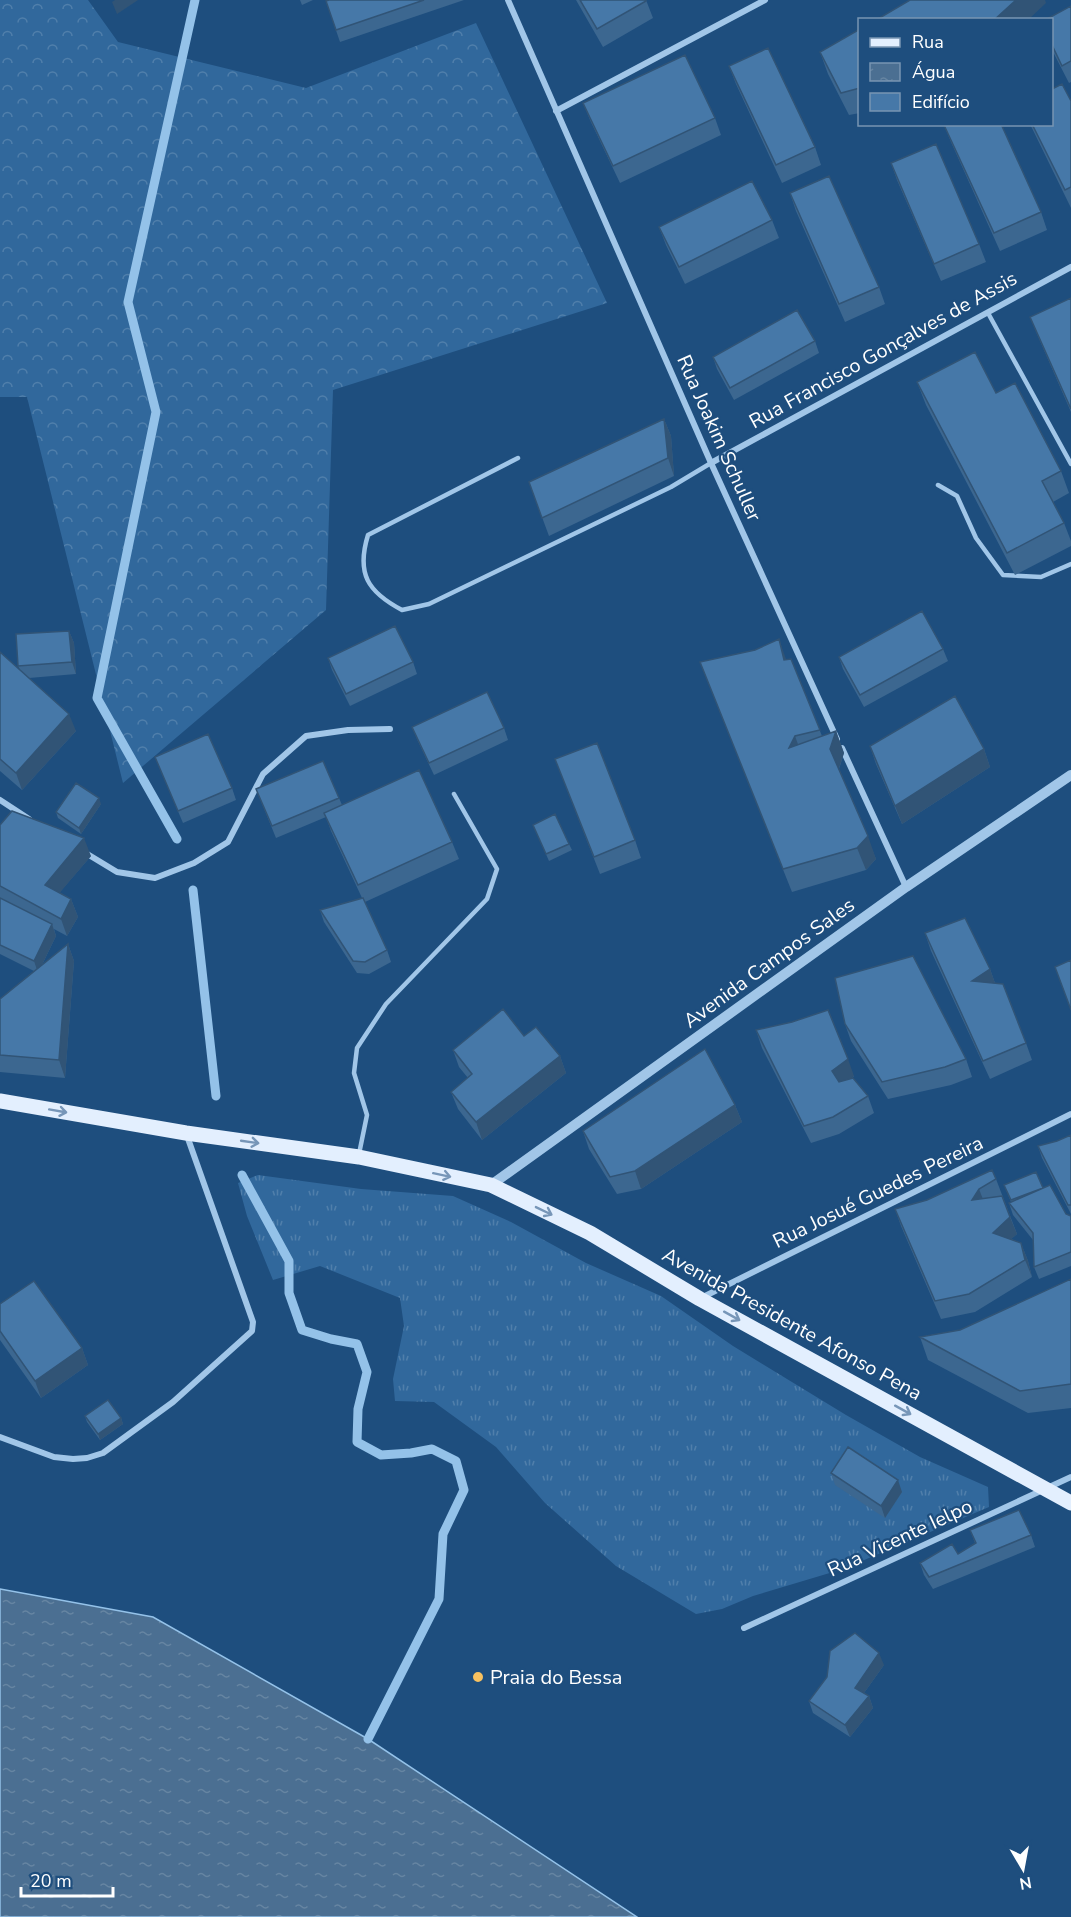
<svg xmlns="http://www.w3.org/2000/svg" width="1071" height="1917" font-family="'Nunito Sans',sans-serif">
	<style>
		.grass { fill: url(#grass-tufts) }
		.forest { fill: url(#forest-crowns) }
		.water { fill: url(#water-ripples); stroke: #94c2e9; stroke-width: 1.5 }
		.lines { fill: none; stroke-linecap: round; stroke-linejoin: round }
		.stream { stroke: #94c2e9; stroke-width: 9 }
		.service { stroke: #a1c6e8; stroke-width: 4.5 }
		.minor { stroke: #a1c6e8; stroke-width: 6 }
		.tertiary { stroke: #a1c6e8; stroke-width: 10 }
		.primary { stroke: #e3effe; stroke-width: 15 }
		.wall { fill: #3c6790 }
		.shaded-wall { fill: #315476 }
		.building { fill: #4678a8; stroke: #315476; stroke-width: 1.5 }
		.oneway { stroke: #7796b8 }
		.poi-dot { fill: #f7c160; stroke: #1e4e7e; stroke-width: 2 }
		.labels { text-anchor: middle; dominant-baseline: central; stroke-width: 4.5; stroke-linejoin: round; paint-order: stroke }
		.street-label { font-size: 20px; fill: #fff; stroke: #1e4e7e }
		.poi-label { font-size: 20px; fill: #fff; stroke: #1e4e7e; text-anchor: start }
	</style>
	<defs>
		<pattern id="grass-tufts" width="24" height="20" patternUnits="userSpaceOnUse" patternTransform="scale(1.5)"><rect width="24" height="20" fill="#31689c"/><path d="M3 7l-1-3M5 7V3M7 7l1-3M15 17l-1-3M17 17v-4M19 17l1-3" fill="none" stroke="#507fab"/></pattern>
		<pattern id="forest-crowns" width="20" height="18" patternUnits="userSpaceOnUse" patternTransform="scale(1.5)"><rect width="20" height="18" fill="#31689c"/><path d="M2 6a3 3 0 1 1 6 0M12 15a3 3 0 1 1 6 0" fill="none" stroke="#507fab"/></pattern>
		<pattern id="water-ripples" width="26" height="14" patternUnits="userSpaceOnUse" patternTransform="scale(1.5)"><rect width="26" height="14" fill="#4b6f92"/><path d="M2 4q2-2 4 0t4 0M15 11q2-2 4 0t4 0" fill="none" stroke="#6685a2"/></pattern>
	</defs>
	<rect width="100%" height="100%" fill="#1e4e7e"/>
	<path class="grass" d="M258,1175L361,1189L453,1196L511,1222L586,1263L661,1296L733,1346L846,1415L920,1457L988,1487L989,1507L843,1569L753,1596L722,1609L696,1614L616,1566L545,1503L496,1447L434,1402L395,1401L393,1379L404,1326L400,1298L320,1266L273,1280L247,1216L238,1183Z"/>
	<path class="forest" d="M0,0H88L118,42L306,88L476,23L607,303L333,390L326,610L123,783L27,397H0Z"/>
	<path class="water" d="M0,1589L153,1617L368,1739L637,1917H0Z"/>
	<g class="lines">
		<path class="stream" d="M177,839L97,698L156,412L128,302L195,0
			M193,890L216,1096
			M242,1175L289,1261V1293L302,1330L331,1339L357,1344L367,1372L358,1409L357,1442L381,1455L411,1453L432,1449L456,1461L464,1490L443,1534L439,1599L368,1739"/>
		<path class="service" d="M988,313L1071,464
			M518,458L368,535C356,574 368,592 402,610L429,604L671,487L711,463
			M938,485L957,496L976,538L1003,575L1041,577L1071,564
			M359,1154L367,1115L354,1073L357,1048L386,1004L487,899L497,869L454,794"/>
		<path class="minor" d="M508,0L711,463L837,739
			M556,111L765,0
			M711,463L1071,267
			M842,748L906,887
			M0,800L29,819
			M84,852L117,872L155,878L194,863L228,842L263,774L306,736L348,730L390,729
			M701,1298L1071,1114
			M0,1437L54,1457L73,1459L87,1458L103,1453L173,1402L252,1331L253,1322L186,1133
			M744,1628L1071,1477"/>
		<path class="tertiary" d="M491,1185L906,887L1071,775"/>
		<path class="primary" d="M0,1101L186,1133L359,1157L491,1185L590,1233L700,1299L1071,1503"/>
	</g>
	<path class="wall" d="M300,0H313L302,5Z
		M329,0H464L340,42L326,1Z
		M576,0H646L653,18L603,47Z
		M1071,6V82L1069,83L1052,50V20Z
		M860,29V113L849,115L828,74L820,52Z
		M729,66L815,147L821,165L782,183L736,84Z
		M1071,101V208L1030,124H1052Z
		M583,103L715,118L721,135L620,183L590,120Z
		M944,125L1041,212L1047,230L1000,251L951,142Z
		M891,163L979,244L986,262L941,281L897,180Z
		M790,193L879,287L885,304L845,322L796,211Z
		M772,220L779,238L685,284L666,245L659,227Z
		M1071,298V412L1037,334L1030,317Z
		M815,341L819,353L734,400L717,369L713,357Z
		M917,382L996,393L1061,471L1069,493L1053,502L1064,523L1071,541V546L1015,575L926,405Z
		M664,419L671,436L674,476L549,536L529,482Z
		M69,631L74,643L76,674L29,678L76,731L22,790L0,771V652L20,670L18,666Z
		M943,649L948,661L864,707L843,669L839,657Z
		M328,658L413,662L417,674L350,706L332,670Z
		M791,659L822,736L836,731L844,753L839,769L876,859L866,870L792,892L700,662Z
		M412,727L504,728L508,740L434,775L417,739Z
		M870,746L984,749L990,767L902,824L876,764Z
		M155,757L232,788L236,800L183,823Z
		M555,759L635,840L641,858L600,874Z
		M256,789L339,798L342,805L452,842L459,859L365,902L387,950L391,962L369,974L357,973L324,922L320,910L362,898L331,831L326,817L276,838Z
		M101,804L81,834L58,818L56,812Z
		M0,825L91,856L59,893L71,899L78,917L67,936L54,929L56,936L42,965L68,944L74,961L65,1078L0,1072V999L34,971L0,954Z
		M533,825L569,844L572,850L549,861Z
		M925,933L990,969L995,983L1026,1043L1032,1060L990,1079L931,951Z
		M845,1024L966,1059L972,1077L951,1085L888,1099L851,1041Z
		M756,1030L854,1076L851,1079L868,1096L874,1113L839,1134L811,1143L762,1048Z
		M524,1036L560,1056L566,1073L482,1140L458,1109L451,1092L468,1078L459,1067L453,1050Z
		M735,1105L742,1122L641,1189L617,1194L589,1149L583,1131Z
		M1071,1135V1214L1042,1158L1038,1146L1057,1141Z
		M996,1179L1017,1234L1011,1239L1021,1243L1028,1261L1032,1277L975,1312L941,1319L901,1226L895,1209L927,1200Z
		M1004,1185L1043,1188L1066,1214L1071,1216V1266L1039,1279L1034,1267L1033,1240L1013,1215L1009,1203L1011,1202Z
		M1071,1279V1408L1028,1413L928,1360L920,1337L960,1330Z
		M0,1304L82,1348L88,1365L41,1398L0,1340Z
		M85,1416L121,1418L123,1424L100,1440L87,1422Z
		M831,1473L902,1492L885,1518L835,1485Z
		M970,1530L1031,1535L1035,1547L933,1589L924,1575L920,1563L958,1554L975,1543Z
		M884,1665L864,1693L869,1696L873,1708L850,1737L813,1713L809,1701Z"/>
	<path class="shaded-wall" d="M115,0H138L117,14L112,2Z
		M1016,0H1045L1046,3L1028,20H994Z
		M664,419L671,436L674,476L668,458Z
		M69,631L74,643L76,674L72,662Z
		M779,639L787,662L784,660Z
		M69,714L76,731L22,790L16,773Z
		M836,731L844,753L838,771L830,749Z
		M795,736L803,758L789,748Z
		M984,749L990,767L902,824L895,806Z
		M99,798L101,804L81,834L79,828Z
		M868,836L876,859L866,870L857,848Z
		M84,838L91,856L51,903L45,885Z
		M71,899L78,917L67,936L61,919Z
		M52,924L56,936L38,973L34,961Z
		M68,944L74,961L65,1078L59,1060Z
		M990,969L996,986L972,981Z
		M560,1056L566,1073L482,1140L476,1122Z
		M848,1059L854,1076L839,1089L832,1071Z
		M735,1105L742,1122L641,1189L635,1171Z
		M979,1189L986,1207L972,1200Z
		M1010,1217L1017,1234L999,1250L993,1233Z
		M1021,1243L1028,1261L1032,1277L1025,1260Z
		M82,1348L88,1365L41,1398L35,1381Z
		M121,1418L123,1424L100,1440L98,1434Z
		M898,1480L902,1492L885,1518L881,1506Z
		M879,1653L884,1665L859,1700L855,1688Z
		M869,1696L873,1708L850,1737L845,1725Z"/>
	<path class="building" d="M329,0H424L336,30L326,1Z
		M580,0H646V1L597,29Z
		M910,0H1016L994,20H876Z
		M1071,6V61L1062,66L1052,45V20H1045Z
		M860,29V88L841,93L820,52Z
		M768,48L815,147L776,165L729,66Z
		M685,55L715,118L613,166L583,103Z
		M1062,84L1071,101V187L1065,190L1032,124H1052V89Z
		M1001,124L1041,212L994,233L944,125Z
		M936,144L979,244L934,264L891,163Z
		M829,176L879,287L839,304L790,193Z
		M752,181L772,220L679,267L659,227Z
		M1071,298V409L1030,317Z
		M797,310L815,341L730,388L713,357Z
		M975,352L996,393L1015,383L1061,471L1042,481L1064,523L1007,553L917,382Z
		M664,419L668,458L542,518L529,482Z
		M922,611L943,649L860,695L839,657Z
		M395,626L413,662L346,694L328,658Z
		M69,631L72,662L18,666L16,634Z
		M779,639L784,660L791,659L820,730L795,736L789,748L836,731L830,749L868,836L857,848L783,869L700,662L755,650Z
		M0,652L69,714L16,773L0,759Z
		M487,692L504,728L429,763L412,727Z
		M955,696L984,749L895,806L870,746Z
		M208,734L232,788L178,811L155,757Z
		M597,743L635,840L594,857L555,759Z
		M323,761L339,798L272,826L256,789Z
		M419,770L452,842L358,885L324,813Z
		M76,783L99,798L79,828L56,812Z
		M12,811L84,838L45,885L71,899L61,919L0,886V825Z
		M555,814L569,844L546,854L533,825Z
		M0,898L52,924L34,961L0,945Z
		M363,898L387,950L365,962L353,961L320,910Z
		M965,918L990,969L972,981L1003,984L1026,1043L983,1061L925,933Z
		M68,944L59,1060L0,1055V999Z
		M913,956L966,1059L945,1067L882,1082L845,1024L835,978Z
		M1071,960V1010L1055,967Z
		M503,1009L524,1036L536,1027L560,1056L476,1122L451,1092L472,1074L453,1050Z
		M828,1010L848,1059L832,1071L839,1082L853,1078L868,1096L833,1117L804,1126L756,1030L792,1022Z
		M705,1049L735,1105L635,1171L610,1177L583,1131Z
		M1071,1135V1205H1068L1038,1146L1057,1141Z
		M992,1170L996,1179L979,1189L972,1200L1002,1196L1010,1217L993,1233L1021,1243L1025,1260L969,1294L935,1301L895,1209L927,1200Z
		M1036,1172L1043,1188L1011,1200L1004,1185Z
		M1050,1185L1066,1214L1071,1216V1252L1034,1267L1033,1233L1009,1203Z
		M1071,1279V1384L1020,1391L920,1337L960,1330Z
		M34,1281L82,1348L35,1381L0,1331V1304Z
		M108,1400L121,1418L98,1434L85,1416Z
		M848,1447L898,1480L881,1506L831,1473Z
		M1019,1510L1031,1535L929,1577L920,1563L952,1544L958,1554L976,1543L970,1530Z
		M855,1633L879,1653L855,1688L869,1696L845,1725L809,1701L827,1677L830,1651Z"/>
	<defs><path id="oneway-shaft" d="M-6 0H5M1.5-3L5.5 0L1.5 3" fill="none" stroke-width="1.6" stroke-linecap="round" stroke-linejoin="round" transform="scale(1.5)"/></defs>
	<g class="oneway">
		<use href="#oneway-shaft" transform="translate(58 1111) rotate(10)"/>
		<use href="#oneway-shaft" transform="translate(250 1142) rotate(8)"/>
		<use href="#oneway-shaft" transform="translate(442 1175) rotate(12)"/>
		<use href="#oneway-shaft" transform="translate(544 1211) rotate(26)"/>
		<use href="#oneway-shaft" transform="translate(732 1316) rotate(29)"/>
		<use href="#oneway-shaft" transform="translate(903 1410) rotate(29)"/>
	</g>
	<circle class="poi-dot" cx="478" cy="1677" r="6"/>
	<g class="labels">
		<g class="street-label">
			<text transform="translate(883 350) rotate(-29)">Rua Francisco Gonçalves de Assis</text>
			<text transform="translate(719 438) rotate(66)">Rua Joakim Schuller</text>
			<text transform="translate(769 963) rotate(-36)">Avenida Campos Sales</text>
			<text transform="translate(878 1192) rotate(-26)">Rua Josué Guedes Pereira</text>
			<text transform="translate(792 1324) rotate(29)">Avenida Presidente Afonso Pena</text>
			<text transform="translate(900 1538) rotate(-25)">Rua Vicente Ielpo</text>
		</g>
		<g class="poi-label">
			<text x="490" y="1677">Praia do Bessa</text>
		</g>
	</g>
	<rect x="858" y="18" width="195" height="108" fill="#1e4e7e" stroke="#7895b2" stroke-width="1.5"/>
	<rect x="870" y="38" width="30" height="9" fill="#e3effe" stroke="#7895b2" stroke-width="1.5"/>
	<text x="912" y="48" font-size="18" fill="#ffffff">Rua</text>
	<rect x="870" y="63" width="30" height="18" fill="url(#water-ripples)" stroke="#7895b2" stroke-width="1.5"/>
	<text x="912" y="78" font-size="18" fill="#ffffff">Água</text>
	<rect x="870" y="93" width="30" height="18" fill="#4678a8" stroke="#7895b2" stroke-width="1.5"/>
	<text x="912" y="108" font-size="18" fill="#ffffff">Edifício</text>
	<g transform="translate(1023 1869) rotate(170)" stroke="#1e4e7e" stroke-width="4.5" paint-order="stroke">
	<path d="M0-4.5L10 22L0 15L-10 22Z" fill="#ffffff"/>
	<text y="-9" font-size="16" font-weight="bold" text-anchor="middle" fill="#ffffff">N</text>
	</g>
	<path d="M21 1887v9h92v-9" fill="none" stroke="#ffffff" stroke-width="3"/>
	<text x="30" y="1887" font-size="18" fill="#ffffff" stroke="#1e4e7e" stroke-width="4.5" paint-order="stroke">20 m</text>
</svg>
